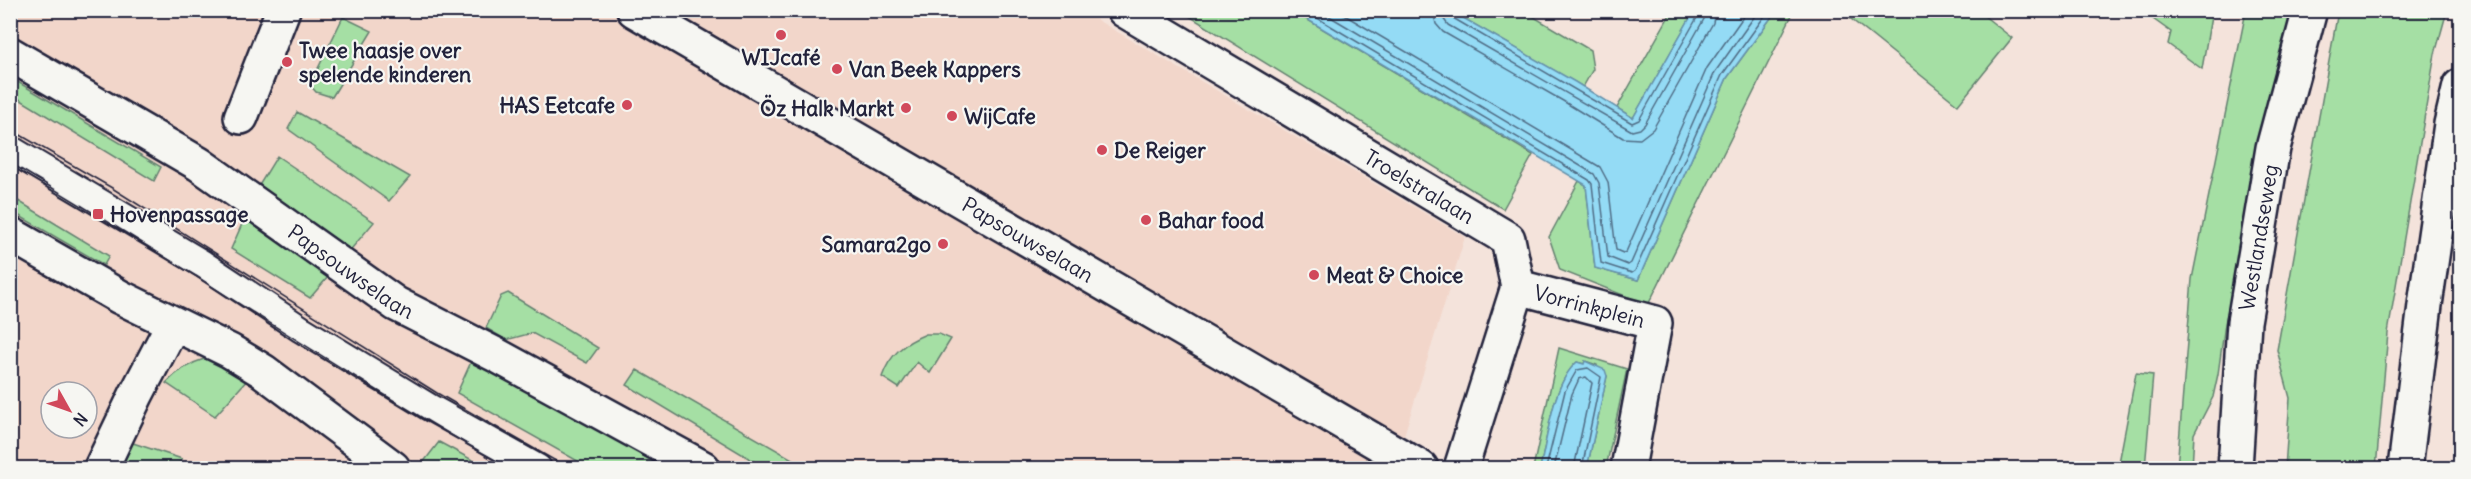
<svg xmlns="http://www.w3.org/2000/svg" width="2471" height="479" font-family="Delius,sans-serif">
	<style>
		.built { fill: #f2d6ca; fill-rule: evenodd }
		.green { fill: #a5dfa4; stroke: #648070; stroke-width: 1.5 }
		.water { fill: #94dbf5; stroke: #6691ab; stroke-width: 1.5 }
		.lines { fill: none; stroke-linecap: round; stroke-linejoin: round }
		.shore { stroke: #506c85; stroke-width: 1.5 }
		.service-casing { stroke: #22223b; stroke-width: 30 }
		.pedestrian-casing { stroke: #22223b; stroke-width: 38 }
		.minor-casing { stroke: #22223b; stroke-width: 38 }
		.tertiary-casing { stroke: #22223b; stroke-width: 38 }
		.secondary-casing { stroke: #22223b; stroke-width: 38 }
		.service { stroke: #f6f6f2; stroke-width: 26 }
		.pedestrian { stroke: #f6f6f2; stroke-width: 33 }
		.minor { stroke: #f6f6f2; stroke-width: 33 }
		.tertiary { stroke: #f6f6f2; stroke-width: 33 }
		.secondary { stroke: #f6f6f2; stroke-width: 33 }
		.tram { stroke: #22223b; stroke-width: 1.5 }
		.poi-dot { fill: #d1495b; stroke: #f6f6f2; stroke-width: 2 }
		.labels { text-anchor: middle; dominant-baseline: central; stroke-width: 4.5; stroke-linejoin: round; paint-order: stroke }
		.poi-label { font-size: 21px; font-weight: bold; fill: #22223b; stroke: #f6f6f2; text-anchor: start }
		.street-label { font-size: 21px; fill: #22223b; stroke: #f6f6f2 }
	</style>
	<rect width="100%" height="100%" fill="#f4e3db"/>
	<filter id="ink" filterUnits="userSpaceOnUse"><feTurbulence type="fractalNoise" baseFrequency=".0167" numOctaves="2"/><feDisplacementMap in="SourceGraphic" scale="12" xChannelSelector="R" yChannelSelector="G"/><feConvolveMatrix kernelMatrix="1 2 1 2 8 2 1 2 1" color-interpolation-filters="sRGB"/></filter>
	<g filter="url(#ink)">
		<path class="built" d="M10,11H1082L1465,237L1394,468H11ZM51,392H87V428H51Z"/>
		<path class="green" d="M1181,11H1293L1533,155L1503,209Z
			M1451,11H1524L1590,50L1593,69L1583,87Z
			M1672,11H1694L1633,118L1617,108Z
			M1776,11H1794L1648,305L1560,270L1549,237L1579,181L1586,185L1595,268L1638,280L1727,78Z
			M1841,11H1978L2012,38L1958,105Z
			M2156,11H2212L2202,69L2168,44L2171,32L2153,19Z
			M2246,11H2292L2225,324L2218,374L2213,397L2194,434L2192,468H2177L2192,279Z
			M2338,11H2447L2435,54L2388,333L2376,468H2285L2290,398L2277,350Z
			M343,17L372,31L332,97L316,92L310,85Z
			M11,78L161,167L154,181L11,94Z
			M297,112L410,177L389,201L288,129Z
			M277,156L374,222L347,254L255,192Z
			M10,196L109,256L104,265L11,211Z
			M246,215L328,277L310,298L231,249Z
			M508,293L598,348L587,363L532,333L506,340L486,328L501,296Z
			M926,334H939L951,339L930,373L917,362L899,388L882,377C890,354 904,343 926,334Z
			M1559,348L1627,369L1606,468H1587L1607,376L1597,368V365L1585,361L1584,364L1577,362C1552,384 1548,437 1540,468H1533Z
			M475,353L680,468H590L457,393Z
			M207,358L249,378L215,416L166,383C178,370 190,363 207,358Z
			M637,370L808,468H765L627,385Z
			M2136,373L2153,375L2145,468H2118Z
			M439,442L487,468H419Z
			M133,443L182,459L175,468H121Z"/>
		<path class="water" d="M1293,11H1451L1575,82L1633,118L1694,11H1776L1727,78L1638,280L1595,268L1586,185Z
			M1585,361L1605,370L1607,376L1587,468H1540C1548,437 1552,384 1577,362L1584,364Z"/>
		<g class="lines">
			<path class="shore" d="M1304,10L1589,180L1592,184L1601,263L1632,273L1635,271L1722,75L1769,10
				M1319,10L1594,174L1599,183L1608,257L1628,265L1631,263L1715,72L1759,10
				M1336,10L1600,167L1608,182L1616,250L1623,253L1626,252L1707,68L1748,10
				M1433,10L1436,24L1443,32L1563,101L1623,138L1640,139L1653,129L1713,23L1715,10
				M1442,10L1443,18L1448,25L1632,131L1640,129L1645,124L1704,19L1706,10
				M1449,10L1453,18L1632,123L1639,120L1698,16L1699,10
				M1546,468L1565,391L1577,370L1588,368L1601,377L1582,468
				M1554,468L1572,394L1579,379L1586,377L1592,383L1574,468"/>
			<g class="service-casing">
				<path id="service" d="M10,149L203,264L301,329L429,407L538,468"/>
			</g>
			<g class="pedestrian-casing">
				<g id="pedestrian">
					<path id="s1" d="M634,10L1421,468"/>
					<path d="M241,117L283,10"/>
				</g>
			</g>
			<g class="minor-casing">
				<g id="minor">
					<path id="s2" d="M1124,10L1508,239L1518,287L1461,468"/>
					<path id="s3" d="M1518,287L1655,323L1628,468"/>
					<path d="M101,468L136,395L173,324"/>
				</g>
			</g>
			<g class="tertiary-casing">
				<g id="tertiary">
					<path id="s4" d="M10,54L199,164L396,304L498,356L703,468"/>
					<path d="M10,234L120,297L230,351L263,371L393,468"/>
				</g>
			</g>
			<g class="secondary-casing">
				<g id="secondary">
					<path id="s5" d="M2235,468L2244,322L2273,148L2310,10"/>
					<path d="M2405,468L2425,305L2451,124L2460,86"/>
				</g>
			</g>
			<use href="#service" class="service"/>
			<use href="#pedestrian" class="pedestrian"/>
			<use href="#minor" class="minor"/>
			<use href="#tertiary" class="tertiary"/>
			<use href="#secondary" class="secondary"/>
			<path class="tram" d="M10,129L112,188L437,393L568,468
				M10,163C179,261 339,372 508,468"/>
		</g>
	</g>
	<g class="poi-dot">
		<circle cx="781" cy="35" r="6"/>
		<circle cx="287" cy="62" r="6"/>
		<circle cx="837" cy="69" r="6"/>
		<circle cx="627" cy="105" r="6"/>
		<circle cx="906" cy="108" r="6"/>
		<circle cx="952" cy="116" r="6"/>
		<circle cx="1102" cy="150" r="6"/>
		<rect x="92" y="208" width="12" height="12" rx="3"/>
		<circle cx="1146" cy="220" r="6"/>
		<circle cx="943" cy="244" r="6"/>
		<circle cx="1314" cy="275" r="6"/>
	</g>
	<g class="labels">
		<g class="poi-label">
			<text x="299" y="50">Twee haasje over<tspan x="299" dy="24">spelende kinderen</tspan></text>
			<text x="781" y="57" text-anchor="middle">WIJcafé</text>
			<text x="849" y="69">Van Beek Kappers</text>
			<text x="615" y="105" text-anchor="end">HAS Eetcafe</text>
			<text x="894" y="108" text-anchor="end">Öz Halk Markt</text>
			<text x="964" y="116">WijCafe</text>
			<text x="1114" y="150">De Reiger</text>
			<text x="110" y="214">Hovenpassage</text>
			<text x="1158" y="220">Bahar food</text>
			<text x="931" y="244" text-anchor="end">Samara2go</text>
			<text x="1326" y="275">Meat &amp; Choice</text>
		</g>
		<g class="street-label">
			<text stroke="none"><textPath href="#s2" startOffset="344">Troelstralaan</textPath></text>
			<text stroke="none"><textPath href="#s5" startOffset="232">Westlandseweg</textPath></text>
			<text stroke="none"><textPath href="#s1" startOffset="456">Papsouwselaan</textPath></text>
			<text stroke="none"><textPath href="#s4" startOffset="405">Papsouwselaan</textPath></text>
			<text stroke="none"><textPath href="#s3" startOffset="74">Vorrinkplein</textPath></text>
		</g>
	</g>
	<rect width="2471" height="479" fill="none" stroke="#f6f6f2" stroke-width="36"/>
	<rect x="18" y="18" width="2435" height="443" fill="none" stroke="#22223b" stroke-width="2" filter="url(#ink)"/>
	<g transform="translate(69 410) rotate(130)"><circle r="28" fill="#f6f6f2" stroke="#a1a1a9" stroke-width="1.5"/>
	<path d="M0-4.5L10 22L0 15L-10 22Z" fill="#d1495b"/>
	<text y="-9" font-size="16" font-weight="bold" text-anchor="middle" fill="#22223b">N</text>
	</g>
</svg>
